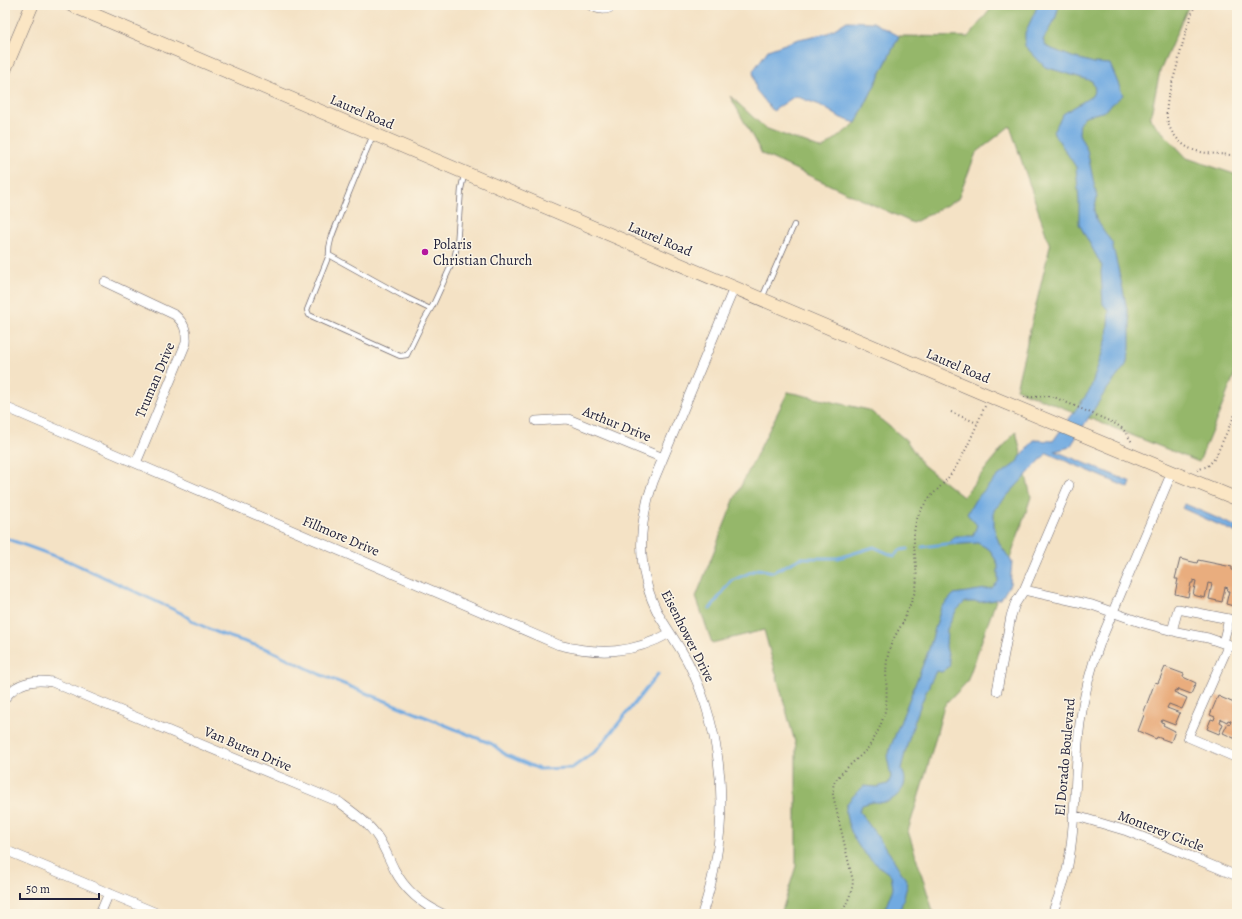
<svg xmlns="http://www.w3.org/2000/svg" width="1242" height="919" font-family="Alegreya,serif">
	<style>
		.forest { fill: #95b76b; stroke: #5c6c53 }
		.water { fill: #71aae1; stroke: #4a668e }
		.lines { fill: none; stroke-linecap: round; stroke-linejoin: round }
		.stream { stroke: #71aae1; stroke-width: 3 }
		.building { fill: #e9ad7e }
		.lane-casing { stroke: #6c656b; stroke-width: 6 }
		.street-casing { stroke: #6c656b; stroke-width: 10 }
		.secondary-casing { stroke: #6c656b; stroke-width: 14 }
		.path { stroke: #6c656b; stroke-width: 2; stroke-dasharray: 1 3; stroke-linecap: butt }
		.lane { stroke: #fff; stroke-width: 4.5 }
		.street { stroke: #fff; stroke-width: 9 }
		.secondary { stroke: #fbe6c4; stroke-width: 13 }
		.poi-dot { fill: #b5179e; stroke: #fcf5e5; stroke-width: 1.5 }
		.labels { text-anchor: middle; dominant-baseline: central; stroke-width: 3; stroke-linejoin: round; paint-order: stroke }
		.street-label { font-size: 14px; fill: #22223b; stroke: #fcf5e5 }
		.poi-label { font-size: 14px; fill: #22223b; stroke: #fcf5e5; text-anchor: start }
	</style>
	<rect width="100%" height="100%" fill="#fcf5e5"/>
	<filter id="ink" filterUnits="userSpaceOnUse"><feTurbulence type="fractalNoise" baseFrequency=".025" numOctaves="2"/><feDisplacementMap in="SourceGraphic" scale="8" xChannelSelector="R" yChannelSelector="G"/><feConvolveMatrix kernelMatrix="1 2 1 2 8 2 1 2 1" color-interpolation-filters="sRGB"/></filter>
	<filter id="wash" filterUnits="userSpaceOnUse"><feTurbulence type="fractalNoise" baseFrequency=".012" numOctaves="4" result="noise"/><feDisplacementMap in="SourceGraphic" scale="16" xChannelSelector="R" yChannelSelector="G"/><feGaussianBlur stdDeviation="0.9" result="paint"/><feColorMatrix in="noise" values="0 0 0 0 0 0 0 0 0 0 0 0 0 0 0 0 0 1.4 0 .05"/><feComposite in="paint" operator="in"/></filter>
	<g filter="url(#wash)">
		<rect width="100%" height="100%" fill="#f4e2c5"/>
		<path class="forest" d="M994,5H1189L1160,71L1150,119L1187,158L1237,175V368L1223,404L1199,462L1016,389L1050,246L1010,126L976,153L958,199L913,223L762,154L730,96L765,128L822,149L856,123L899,36L968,37Z
			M788,392L869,410L906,440L923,465L963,497L1016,431L1031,497L993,609L967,682L944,706L928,766L908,831L933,911L931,914H781L796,866V746L764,630L712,643L696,597L734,500Z"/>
		<path class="water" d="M1038,5H1059L1056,17L1043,40L1047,47L1072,57L1094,63L1110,64L1123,95L1103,112L1085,116L1080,122L1079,134L1087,150L1097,198L1094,210L1096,219L1112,243L1122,285L1130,323V349L1126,365L1105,392L1070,447L1055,451L1131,482L1129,488L1047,453L994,510V528L999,543L1012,562L1010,584L1001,599L982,602H965L956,611L947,629L946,647L950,663L949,667L942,672L936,671C920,702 909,735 901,769C911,783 900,796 887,802C883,803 878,802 874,802C870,802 866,804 862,805L859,811L890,854L908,883L899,914H883L893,888L891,875C882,869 867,857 860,848C854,840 844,818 846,807C848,799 858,792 864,786L877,787L888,784L891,777L887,756L929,649L941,608L954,594L992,588L998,582V564L990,550L978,543L948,545L955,536H973L977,525L967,514L975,500L998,476L1015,464L1034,440L1053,441L1090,390L1107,338L1109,311L1103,304L1101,272L1102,266L1079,224V200L1076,167L1053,132L1063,114L1092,96L1095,89L1092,81L1045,67L1025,46V33Z
			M847,21L873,22L899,36L856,123L841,118L820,105L795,96L773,111L756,90L753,71L768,50L799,39L828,33Z
			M1185,504L1237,527V533L1182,508Z"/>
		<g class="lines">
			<path class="stream" d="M5,538L71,562L181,613L196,623L218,633L270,650L319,674L492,744L506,755L539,769L572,768L597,750L658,674
				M922,547L953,543
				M710,609L731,581L758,569L773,572L801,558H838L874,547L894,556L900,550L908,549"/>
		</g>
		<g id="blocks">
			<path class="building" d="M1180,559L1197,563L1198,560L1232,567V570L1237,571V607L1226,604L1229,591H1227L1228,588L1225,587L1222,602L1209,599L1212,584L1208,583L1205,598L1193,595L1196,581L1193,580V583H1191L1188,597L1175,594L1178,579H1175Z
				M1165,667L1184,674L1183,677L1196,683L1191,694L1178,689L1177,691L1175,690L1174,692L1187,698L1182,709L1169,704L1167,708L1180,713L1175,725L1162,720L1161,722L1164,723L1163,725L1175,731L1171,742L1157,737L1156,739L1138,731L1144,715L1143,714L1155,682L1158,683Z
				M1218,696L1234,703L1235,701L1237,702V736L1236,739L1223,733L1228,723L1230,724L1231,721L1228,720L1227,722L1221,719L1220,722L1223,724L1219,734L1207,729L1211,719L1214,720L1215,717L1210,715Z"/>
		</g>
	</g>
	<g filter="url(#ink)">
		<use href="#blocks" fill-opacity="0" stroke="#6c656b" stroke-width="1"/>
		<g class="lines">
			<g class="lane-casing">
				<path id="lane" d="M329,255C328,241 336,227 341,213C351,187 362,161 373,135
					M762,298L794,225
					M430,309L403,296L329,255L307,310L309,315L400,356L407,355L423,322L433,305L454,259L457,246L461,189L464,175"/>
			</g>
			<g class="street-casing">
				<path id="street" d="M590,5C598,10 607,11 614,5
					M105,282L175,315C184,323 187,330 186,343L136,463
					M5,407L559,645C599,655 633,654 670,633
					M536,421L568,419L663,458
					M1069,485L1024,590L1092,605L1143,623L1177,632L1208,638L1237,648
					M1172,631L1178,609L1229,619L1223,643
					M1228,644L1226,651L1188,737L1237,758
					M997,691L1011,616L1015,604L1024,590
					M5,698C17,682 33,679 52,682L339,802C354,813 369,823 379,839C385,849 389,859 394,869C405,890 423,905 443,914
					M1073,815L1127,831L1175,850L1237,876
					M5,850L159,914
					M100,914L109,893
					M702,914C726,843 728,774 705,703C699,685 691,666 681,650C674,639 667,628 660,617C636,573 637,528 653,482L734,288
					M1052,914C1058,898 1065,882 1068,865C1077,819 1074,769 1080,723C1084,694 1091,667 1101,640L1172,472"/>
			</g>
			<g class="secondary-casing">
				<path id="secondary" d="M71,5L989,396L1237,499
					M5,69L32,5"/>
			</g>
			<path class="path" d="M1195,5C1187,25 1182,46 1177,66C1171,89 1158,115 1175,136C1179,141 1184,146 1189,148C1202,155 1222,153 1237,156
				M1024,397C1035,398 1044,395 1054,397L1116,424L1123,429L1132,442
				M951,412L977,423
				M1197,470L1208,466L1215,458L1237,410
				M841,914C847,903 852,893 853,881L833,795C833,791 833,786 834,783C840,772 857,760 866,750C873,742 878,732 882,721C891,698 883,678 888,655C890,642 898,632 904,620C906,614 908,608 911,603C912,598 915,593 916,588C919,566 910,544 916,522C923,498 940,491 953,471C967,451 975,428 985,406"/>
			<use href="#lane" class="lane"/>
			<use href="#street" class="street"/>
			<use href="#secondary" class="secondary"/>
		</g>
	</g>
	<circle class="poi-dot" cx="425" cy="252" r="4"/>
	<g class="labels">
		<g class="street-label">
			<text transform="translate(362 112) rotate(23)">Laurel Road</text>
			<text transform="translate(660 239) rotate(23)">Laurel Road</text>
			<text transform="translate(958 366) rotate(23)">Laurel Road</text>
			<text transform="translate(155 380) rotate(-67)">Truman Drive</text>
			<text transform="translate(617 424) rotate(22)">Arthur Drive</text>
			<text transform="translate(341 536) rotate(23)">Fillmore Drive</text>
			<text transform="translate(688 636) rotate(63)">Eisenhower Drive</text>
			<text transform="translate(248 749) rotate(23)">Van Buren Drive</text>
			<text transform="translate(1065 757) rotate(-85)">El Dorado Boulevard</text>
			<text transform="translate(1161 831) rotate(21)">Monterey Circle</text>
		</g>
		<g class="poi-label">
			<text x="433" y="244">Polaris<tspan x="433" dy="16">Christian Church</tspan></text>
		</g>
	</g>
	<rect width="1242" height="919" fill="none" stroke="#fcf5e5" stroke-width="20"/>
	<path d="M20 893v6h79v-6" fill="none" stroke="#22223b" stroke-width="2"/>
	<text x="26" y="893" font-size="12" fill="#22223b" stroke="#fcf5e5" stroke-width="3" paint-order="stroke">50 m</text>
</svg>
